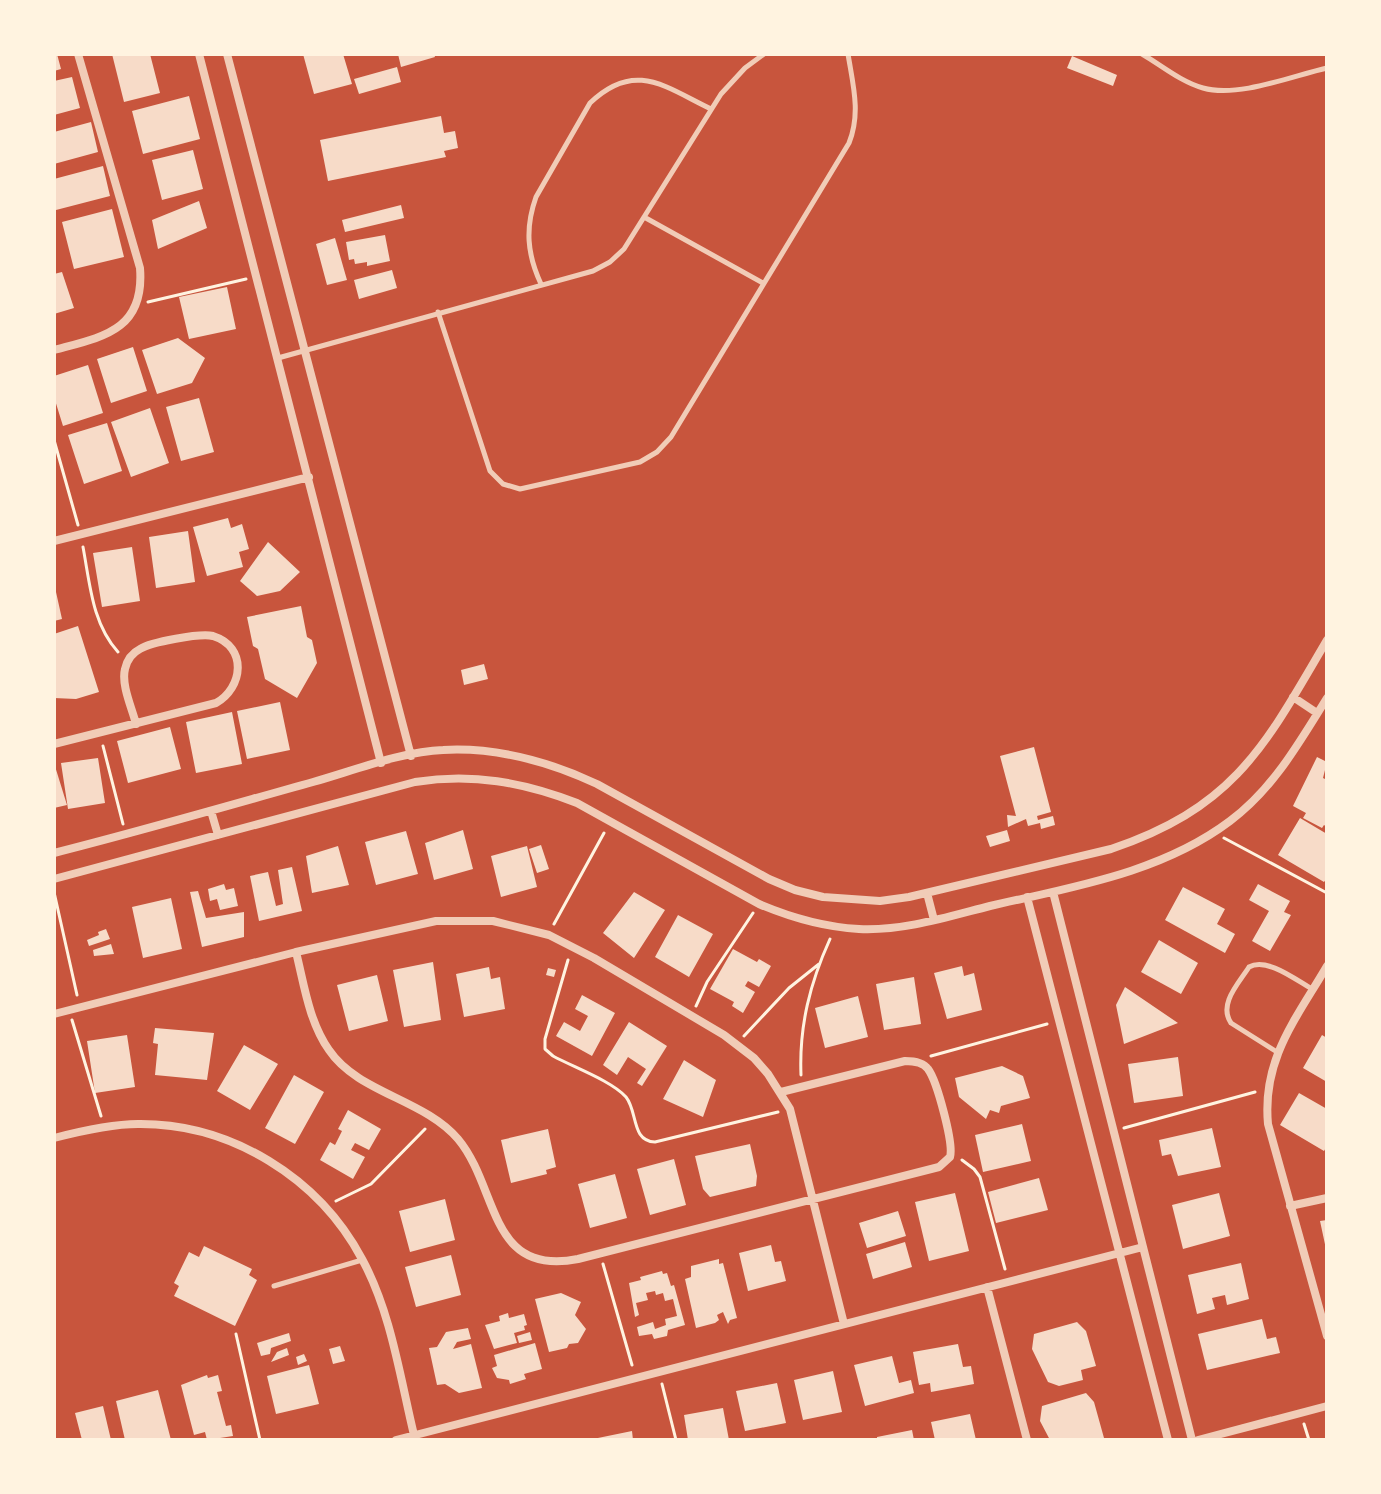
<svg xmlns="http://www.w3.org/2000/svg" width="1381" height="1494" font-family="'Sofia Sans Condensed',sans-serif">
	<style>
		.building { fill: #f7dbc8 }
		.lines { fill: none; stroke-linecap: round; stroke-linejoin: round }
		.path { stroke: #fff3e0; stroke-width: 3 }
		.service { stroke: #f1ccb7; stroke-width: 5 }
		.minor { stroke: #f1ccb7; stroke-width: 8 }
	</style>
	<rect width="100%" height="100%" fill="#c8553d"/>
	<path class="building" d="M54,54H57L61,69L54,71Z
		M112,54H150L160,93L124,102Z
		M303,54H343L352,84L314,94Z
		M398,54H434L435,57L401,67Z
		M1072,56L1117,75L1113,86L1067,68Z
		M397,67L401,82L359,94L354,79Z
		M72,77L80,108L54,115V81Z
		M189,96L200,139L143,154L132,111Z
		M441,116L444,133L455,131L458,148L444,151L446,157L328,181L320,140Z
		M91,122L98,152L54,164V132Z
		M193,150L203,189L162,200L152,160Z
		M103,166L110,196L56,210L54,179Z
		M199,201L207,228L158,249L152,220Z
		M401,205L404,218L345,232L342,220Z
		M112,209L124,257L74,269L62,222Z
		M385,235L390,261L367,266V262L355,264L354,259L349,260L346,242Z
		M335,238L347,280L327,285L316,244Z
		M392,270L397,288L359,299L354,280Z
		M62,272L74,308L54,314V274Z
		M227,287L236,329L189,339L179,297Z
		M178,338L205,358L192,383L157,394L142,350Z
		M133,347L147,391L111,403L97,359Z
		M88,365L103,413L63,426L54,397V376Z
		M199,398L214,452L181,461L166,407Z
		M150,408L169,463L131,477L111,422Z
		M107,423L122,471L84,484L68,435Z
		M228,518L231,528L242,524L249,549L239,552L243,567L207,576L193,527Z
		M188,531L195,582L156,588L149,537Z
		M268,542L300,572L280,591L257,596L240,581Z
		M132,547L140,601L102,607L93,553Z
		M54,583L62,619L54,621Z
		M301,606L307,637L312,640L317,663L297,698L265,679L258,649L253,646L247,617Z
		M78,626L99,692L76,699L54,698V634Z
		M484,664L488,679L464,685L461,670Z
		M280,702L290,750L247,759L237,711Z
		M232,712L242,764L196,773L186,722Z
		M170,727L181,769L128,783L117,741Z
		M1034,747L1051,812L1037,816L1038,820L1053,816L1055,825L1041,829L1040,823L1028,826L1026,819L1008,827L1007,815L1016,816L1000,756Z
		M1317,757L1327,762L1323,778L1327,780V827L1324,825L1322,828L1303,818L1306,813L1293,806Z
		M98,758L105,803L68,809L61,763Z
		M54,763L67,805L54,808Z
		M1300,818L1327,834V878L1324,882L1278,855Z
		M463,830L473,869L434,880L425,843Z
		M1007,830L1010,841L990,847L986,836Z
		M406,831L418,874L376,885L365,842Z
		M541,845L549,869L537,873L529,849Z
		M338,846L349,885L312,893L306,856Z
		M527,846L537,887L501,897L491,856Z
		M292,867L302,911L259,921L250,876L268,872L276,906L283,904L278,870Z
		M224,884L226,890L234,888L238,906L220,910L217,899L210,901L208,889Z
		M1258,884L1290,901L1284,912L1291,915L1270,951L1252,941L1269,911L1249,900Z
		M1183,887L1225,909L1217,924L1235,934L1225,953L1165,920Z
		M198,891L206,918L244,912V937L202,947L190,892Z
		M634,892L665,910L634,958L603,933Z
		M171,898L182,949L143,958L132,907Z
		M678,915L713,934L689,977L655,957Z
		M106,929L110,939L89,946L87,940L99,935L98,932Z
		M1159,940L1198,963L1181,994L1141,972Z
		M111,944L114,954L94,956L93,950Z
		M733,949L757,962L759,959L771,966L759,987L748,981L745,986L755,992L743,1013L732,1006L734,1002L710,989Z
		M433,962L441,1020L404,1027L393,970Z
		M962,966L964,976L974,973L982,1010L947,1019L934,973Z
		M489,967L491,979L500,977L505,1009L464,1017L456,974Z
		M548,968L556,970L554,977L546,975Z
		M377,975L388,1021L349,1031L337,985Z
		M914,977L921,1024L884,1030L876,984Z
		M1125,987L1178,1023L1124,1044L1116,1005Z
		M582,995L615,1013L592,1056L556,1036L564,1022L580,1031L588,1016L575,1009Z
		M858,996L868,1037L825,1048L815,1008Z
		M629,1022L667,1046L642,1086L637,1083L646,1069L628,1057L617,1075L603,1065Z
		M155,1028L214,1033L207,1080L155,1075L158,1044L153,1043Z
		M127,1035L135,1087L95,1093L87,1041Z
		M1322,1035L1327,1038V1082L1303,1068Z
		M244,1045L278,1064L250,1110L217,1091Z
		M1178,1057L1183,1096L1134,1103L1128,1064Z
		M684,1060L716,1080L703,1117L663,1099Z
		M1002,1066L1023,1076L1030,1098L1001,1106L999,1113L990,1110L986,1119L959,1097L955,1078Z
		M294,1075L324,1092L295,1144L265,1128Z
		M1299,1093L1327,1109V1146L1324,1151L1280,1125Z
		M348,1110L381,1129L369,1150L355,1143L351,1150L365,1157L353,1179L320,1160L330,1142L335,1145L342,1131L338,1129Z
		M1022,1124L1031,1161L983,1172L975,1135Z
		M1212,1128L1221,1167L1178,1176L1171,1154L1162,1156L1159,1140Z
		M548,1129L556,1167L546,1170L547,1174L511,1183L501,1140Z
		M750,1144L757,1176L756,1186L710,1197L703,1189L695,1156Z
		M674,1159L686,1205L650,1215L637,1169Z
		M615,1174L627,1218L590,1228L578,1184Z
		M1039,1178L1048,1210L996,1223L988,1192Z
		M955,1193L969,1251L929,1261L915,1202Z
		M1219,1193L1230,1236L1183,1249L1172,1205Z
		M445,1199L455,1240L410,1252L399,1211Z
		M898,1211L906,1236L867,1248L859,1223Z
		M1327,1220V1249H1326L1320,1221Z
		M905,1242L912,1267L873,1279L866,1254Z
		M771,1245L775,1262L781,1261L786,1281L748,1291L739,1253Z
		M204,1246L252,1269L249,1275L257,1280L235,1326L174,1296L179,1286L174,1283L189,1252L199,1257Z
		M451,1255L461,1295L416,1307L405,1267Z
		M719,1259V1264L723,1263L737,1318L730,1320L728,1324L723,1312L717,1315L719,1320L715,1323L696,1328L685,1279L691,1277V1266Z
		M1241,1263L1249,1299L1227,1305L1225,1295L1212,1298L1215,1309L1197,1314L1188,1275Z
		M662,1271L663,1274L667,1273L671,1286L674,1285L685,1325L668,1330L667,1336L654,1339L652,1334L639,1336L637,1327L653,1322L655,1329L666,1325L665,1319L677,1316L673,1299L665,1301L663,1293L656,1295L655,1291L646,1293L648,1300L636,1303L639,1315L635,1317L629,1283L641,1280L640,1277Z
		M561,1293L581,1302L575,1315L586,1329L578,1343L569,1344L567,1348L549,1352L535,1299Z
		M508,1313L509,1318L524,1314L527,1325L524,1326L525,1330L514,1333L517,1343L494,1349L485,1325L500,1321L499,1316Z
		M1262,1319L1267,1339L1276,1337L1280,1353L1207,1370L1198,1334Z
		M1077,1322L1086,1331L1096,1366L1081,1370L1083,1380L1059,1386L1048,1382L1032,1349L1034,1334Z
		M468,1328L471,1339L457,1342L453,1349L471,1344L482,1388L459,1393L445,1384L437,1385L429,1348L437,1347L446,1332Z
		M530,1332L532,1340L519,1343L517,1336Z
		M289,1333L291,1341L271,1348L270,1354L261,1356L257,1343Z
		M535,1343L542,1369L524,1374L526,1379L510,1384L509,1380L497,1378L492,1368L497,1366L494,1355Z
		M958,1344L963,1367L971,1366L974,1384L931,1392L930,1383L919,1385L913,1352Z
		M340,1346L345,1361L333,1364L329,1349Z
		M287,1348L289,1355L271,1362L277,1352Z
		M304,1354L307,1361L298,1365L296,1357Z
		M892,1356L899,1383L911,1380L914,1393L865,1406L854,1365Z
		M309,1365L319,1404L276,1414L267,1376Z
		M833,1371L842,1412L803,1420L794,1380Z
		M207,1375L208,1378L218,1375L222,1391L217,1392L226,1426L231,1425L233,1436L207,1440L205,1432L194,1435L181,1385Z
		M777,1383L786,1423L745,1431L736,1391Z
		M158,1390L171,1440H125L116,1401Z
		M1086,1393L1094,1402L1104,1438L1095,1440H1050L1040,1421L1042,1406Z
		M103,1406L111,1440H82L75,1413Z
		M723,1408L729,1440H688L684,1415Z
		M970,1414L976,1440H935L931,1422Z
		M912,1430L914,1440H877V1437Z
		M632,1431L633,1440H594L593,1439Z"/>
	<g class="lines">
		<path class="path" d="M148,302L246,279
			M54,440L78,525
			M83,547C90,584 92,623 118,652
			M103,746L123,824
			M1224,838L1327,893
			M54,892L77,995
			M554,924L604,833
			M568,960L545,1039V1049L553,1056C573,1067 612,1081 626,1097C638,1112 631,1141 655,1142L778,1112
			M696,1006L707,982L753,913
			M72,1020L101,1116
			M744,1036L789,988L819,964
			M931,1056L1047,1024
			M801,1075C799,1026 810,983 830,939
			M1124,1128L1255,1092
			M962,1160L974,1169L980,1177L1005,1269
			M336,1201L371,1184L425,1129
			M603,1264L632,1365
			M236,1334L260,1440
			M662,1384L676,1440
			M1304,1424L1309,1440"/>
		<path class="service" d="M1142,54C1161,65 1181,82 1203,88C1238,98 1292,76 1327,68
			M644,217L763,283
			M541,284C527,254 525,228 536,197L590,103C635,60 665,87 711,109
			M438,312L490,471L503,484L520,489L640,462L657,452L671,437L849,143C861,113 853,85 848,54
			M278,358L593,271L610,262L624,249L721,94L745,68L764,54
			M1277,1052L1231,1023C1218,1004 1239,983 1249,967C1267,957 1296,980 1312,989
			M274,1286L362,1260"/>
		<path class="minor" d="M199,54L381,763
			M227,54L411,756
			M54,350C102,337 145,331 140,268L78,54
			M54,541L309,477
			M1293,697L1317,713
			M54,744L216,703C243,688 248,647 213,636C200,633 151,642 140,649C132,653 127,660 125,669C121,685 132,708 136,724
			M211,811L218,835
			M54,853C141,831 227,806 313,782C352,771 404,751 443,750C498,747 548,761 597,784L769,879L795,890L823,897L880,901L909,897L1111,849C1235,807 1265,746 1327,640
			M54,879L415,782C472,773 523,782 577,803L759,904C792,918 823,927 859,929C904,931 947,917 990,906C1072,887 1161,873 1230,821C1273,789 1299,743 1327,698
			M1053,892L1192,1440
			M927,893L934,920
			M1027,897L1168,1440
			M296,952C304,984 309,1022 329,1050C358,1093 424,1099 458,1139C499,1188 488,1277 578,1259L939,1167L950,1157C954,1144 937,1081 928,1069C923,1062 914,1061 905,1061L781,1092
			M1327,966C1296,1019 1262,1059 1268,1124L1327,1336
			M54,1014L296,952L436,921H493L549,935L594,958L724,1035L754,1058L768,1074L790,1109L844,1324
			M54,1138C81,1131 111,1124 138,1124C231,1123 319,1178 362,1259C391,1312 400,1377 414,1435
			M1290,1206L1327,1198
			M987,1287L1027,1440
			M396,1440L1143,1247
			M1198,1440L1327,1406"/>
	</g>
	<rect width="1381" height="1494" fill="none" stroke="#fff3e0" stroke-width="112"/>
</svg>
